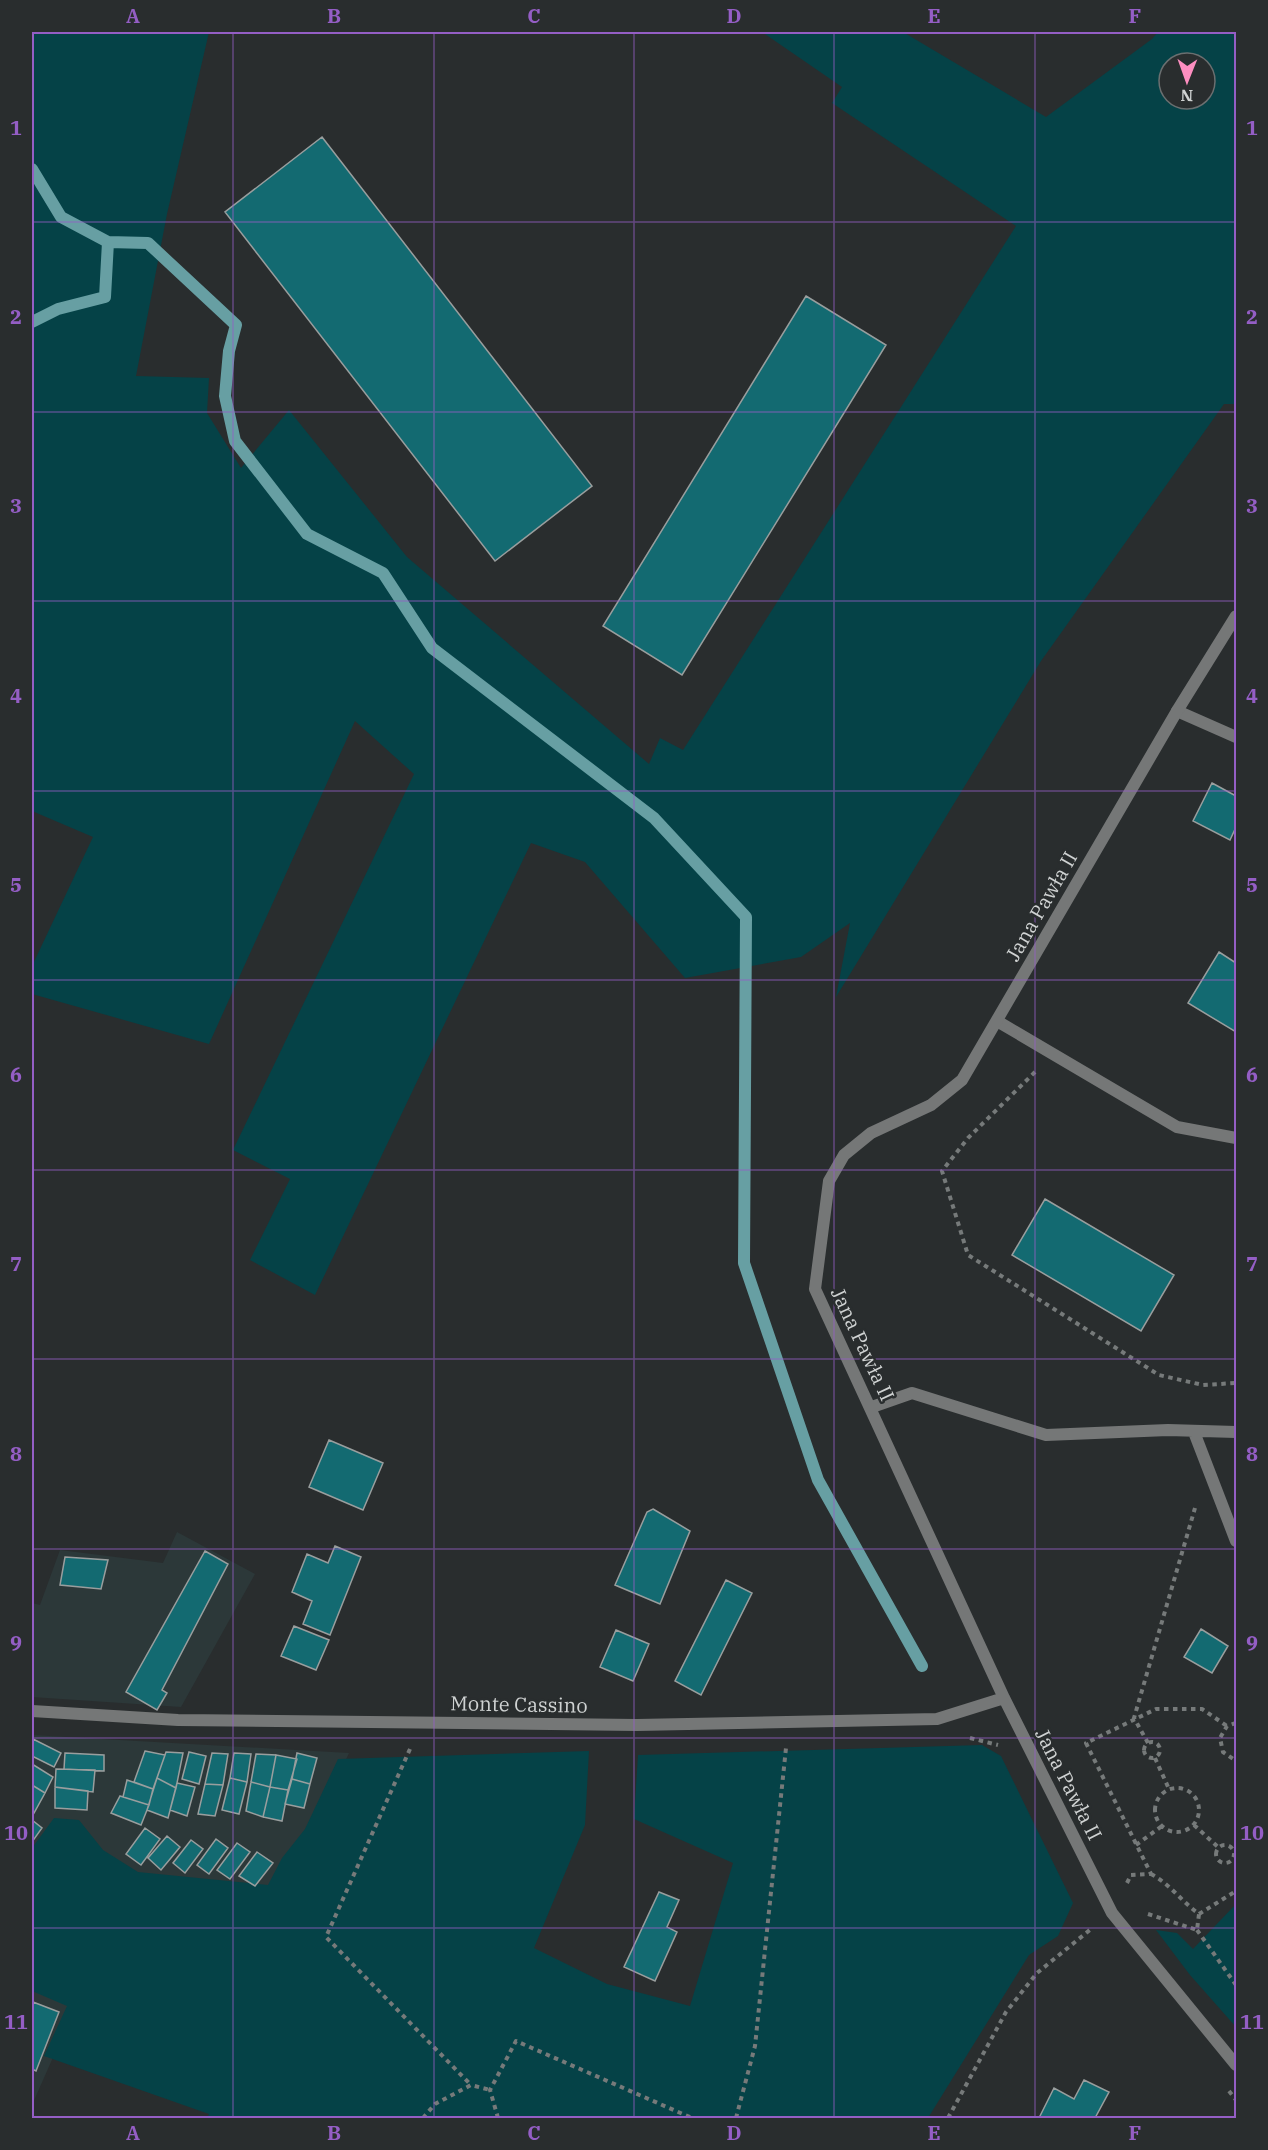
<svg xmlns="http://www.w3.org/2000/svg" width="1268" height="2150" font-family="'IBM Plex Serif',serif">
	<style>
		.built { fill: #2c3839 }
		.green { fill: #054247; fill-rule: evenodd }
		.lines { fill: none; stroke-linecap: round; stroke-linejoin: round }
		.stream { stroke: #679fa3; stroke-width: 12 }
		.building { fill: #136a71; stroke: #999e9e; stroke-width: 1.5 }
		.path { stroke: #767a7a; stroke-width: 4; stroke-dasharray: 4.5 4.5; stroke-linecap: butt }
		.service { stroke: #757777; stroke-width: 12 }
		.minor { stroke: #757777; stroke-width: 12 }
		.grid { fill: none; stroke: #945ec5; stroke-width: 1.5; stroke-opacity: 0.55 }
		.labels { text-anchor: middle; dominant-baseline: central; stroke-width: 5; stroke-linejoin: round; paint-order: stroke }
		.street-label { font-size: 20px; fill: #cfd2d2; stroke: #292d2e }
		.neatline { fill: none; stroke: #945ec5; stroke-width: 2 }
		.grid-label { font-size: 20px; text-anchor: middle; font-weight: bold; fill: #945ec5 }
	</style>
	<rect width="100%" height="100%" fill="#292d2e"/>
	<path class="built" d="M177,1532L255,1574L181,1707L32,1697V1603L40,1605L60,1550L163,1563Z
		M32,1735L349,1753L283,1894L32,1905Z
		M32,1987L77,2003L32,2105Z"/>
	<path class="green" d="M32,32H209L167,214L136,376L209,378L207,413L241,468L289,410L407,557L649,764L660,738L683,750L1016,226L832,103L842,87L762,32H903L1046,117L1152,39L1158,32H1236V404H1224L1041,661L836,997L850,923L801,957L685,978L585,862L531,843L315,1295L250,1260L290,1179L233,1150L414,774L355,721L209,1044L32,994V966L93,837L32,811ZM1169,63H1205V99H1169Z
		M982,1745L1001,1756L1073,1903L1058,1936L1029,1955L928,2118H207L209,2114L44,2056L67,2006L32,1991V1848L54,1818L79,1820L103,1850L138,1872L268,1885L282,1858L305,1829L338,1759L589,1751L585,1825L534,1948L607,1984L690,2006L733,1863L634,1819L638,1755Z
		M1236,1904V2027L1190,1975L1156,1930L1177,1933L1193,1949Z"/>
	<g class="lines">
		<path class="stream" d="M32,169L61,217L108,242L148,243L236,325L229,351L225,396L235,441L307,534L383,573L432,648L654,818L746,917L744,1263L818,1480L922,1666
			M32,322L58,309L105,297L108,242"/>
	</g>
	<path class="building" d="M322,137L592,486L495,561L225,212Z
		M806,296L886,345L682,675L603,626Z
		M1212,783L1236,796V827L1230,840L1193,821Z
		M1219,952L1236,963V1032L1188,1003Z
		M1045,1199L1174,1275L1141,1331L1012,1255Z
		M329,1440L383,1463L363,1510L309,1487Z
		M653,1509L690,1531L660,1604L615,1585L647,1512Z
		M335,1546L361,1557L330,1635L303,1624L312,1601L292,1592L307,1554L328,1563Z
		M205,1551L228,1564L162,1690L167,1693L157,1710L126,1692Z
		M65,1557L108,1560L101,1589L60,1585Z
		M726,1580L752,1593L701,1695L675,1681Z
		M294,1626L329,1640L316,1670L281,1656Z
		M1201,1629L1228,1646L1212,1673L1184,1657Z
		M616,1630L649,1644L633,1681L600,1667Z
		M33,1739L61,1753L54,1767L32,1756Z
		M145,1751L165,1755L153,1789L134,1782Z
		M166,1752L183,1753L176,1788L157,1778Z
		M189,1752L206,1756L199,1784L182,1779Z
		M65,1753L104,1755V1771L64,1769Z
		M212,1753L228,1754L223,1785L205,1784Z
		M234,1753L251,1754L247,1782L230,1778Z
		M297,1753L317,1758L310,1784L292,1779Z
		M256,1754L276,1755L270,1787L251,1782Z
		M276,1755L297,1759L288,1790L270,1787Z
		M32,1764L53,1777L45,1793L32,1785Z
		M56,1769L95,1770L93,1792L55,1787Z
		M157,1778L176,1788L168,1818L147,1810Z
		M230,1778L247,1782L239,1814L222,1810Z
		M292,1779L310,1784L304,1808L285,1804Z
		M127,1780L153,1789L149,1805L123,1797Z
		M251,1782L270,1787L263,1817L246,1811Z
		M177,1783L195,1787L187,1816L170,1810Z
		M205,1784L223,1785L215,1816L198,1814Z
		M32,1785L45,1793L34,1813L32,1811Z
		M55,1787L88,1791L87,1810L55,1808Z
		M270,1787L288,1790L282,1821L263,1817Z
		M120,1796L149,1805L141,1825L111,1813Z
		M32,1820L42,1828L32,1842Z
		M145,1828L160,1839L141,1865L126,1854Z
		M167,1836L180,1847L161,1870L148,1858Z
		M216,1839L228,1848L209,1874L197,1865Z
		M191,1840L203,1849L185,1873L173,1863Z
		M237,1843L250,1852L230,1879L217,1870Z
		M257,1852L273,1863L255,1886L239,1876Z
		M659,1892L679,1900L667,1927L677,1932L655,1981L624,1967Z
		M33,2002L59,2012L36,2071L32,2069Z
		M1084,2080L1109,2092L1095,2118H1039L1054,2088L1074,2099Z"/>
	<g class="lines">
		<path class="path" d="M1035,1072L968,1138L942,1171L968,1255L1159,1375L1203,1385L1236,1383
			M1236,1723L1227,1726L1220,1738L1223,1752L1236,1761
			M970,1738L998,1745
			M1144 1750a8 8 0 1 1 16 0a8 8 0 1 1-16 0Z
			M1148,1743L1134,1718L1195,1508
			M410,1749L326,1937L471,2085
			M1155,1758L1169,1789
			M1155 1810a22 22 0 1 1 44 0a22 22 0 1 1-44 0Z
			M1194,1825L1219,1848
			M1216 1854a9 9 0 1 1 18 0a9 9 0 1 1-18 0Z
			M1136,1845L1162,1826
			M1127,1883L1131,1875L1151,1874L1086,1743L1156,1709H1202L1227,1726
			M1148,1914L1197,1930L1199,1914C1182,1902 1170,1884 1151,1874
			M1199,1914L1236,1891
			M1197,1930L1236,1985
			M1229,2091L1236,2100
			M423,2118L435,2104L471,2085L490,2090
			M498,2118L490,2090L516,2041L692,2118
			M736,2118L755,2046L786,1748
			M948,2118L1006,2012L1037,1973L1091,1929"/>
		<path class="service" d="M1177,711L1236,737
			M997,1021L1177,1127L1236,1138"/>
		<path class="minor" d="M1236,616L1177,711L962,1080L931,1105L871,1133L844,1155L829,1181L815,1289L1004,1698L1112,1913L1236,2065
			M872,1407L912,1393L1046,1435L1168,1430L1236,1432
			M1194,1432L1236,1541
			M32,1711L178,1720L637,1725L937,1719L1004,1698"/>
	</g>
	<path class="grid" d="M233,32V2118M434,32V2118M634,32V2118M834,32V2118M1035,32V2118M32,222H1236M32,412H1236M32,601H1236M32,791H1236M32,980H1236M32,1170H1236M32,1359H1236M32,1549H1236M32,1738H1236M32,1928H1236"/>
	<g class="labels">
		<g class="street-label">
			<text transform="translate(1041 906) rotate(-60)">Jana Pawła II</text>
			<text transform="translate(863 1344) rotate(65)">Jana Pawła II</text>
			<text transform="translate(519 1704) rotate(1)">Monte Cassino</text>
			<text transform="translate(1069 1784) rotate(63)">Jana Pawła II</text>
		</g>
	</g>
	<rect width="1268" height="2150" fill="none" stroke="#292d2e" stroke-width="66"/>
	<g transform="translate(1187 81) rotate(181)"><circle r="28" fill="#292d2e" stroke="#6b6f70" stroke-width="1.5"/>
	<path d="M0-4.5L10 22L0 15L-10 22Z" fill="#fd8ec0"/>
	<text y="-9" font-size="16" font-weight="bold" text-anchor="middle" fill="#cfd2d2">N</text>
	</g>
	<rect x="33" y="33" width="1202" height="2084" class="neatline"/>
	<g class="grid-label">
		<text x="133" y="23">A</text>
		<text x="334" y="23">B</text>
		<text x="534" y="23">C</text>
		<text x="734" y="23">D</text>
		<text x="934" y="23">E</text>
		<text x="1135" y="23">F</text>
		<text x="16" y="135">1</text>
		<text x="1252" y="135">1</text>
		<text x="16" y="324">2</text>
		<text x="1252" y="324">2</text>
		<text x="16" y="513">3</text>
		<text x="1252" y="513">3</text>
		<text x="16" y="703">4</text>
		<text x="1252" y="703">4</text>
		<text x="16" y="892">5</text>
		<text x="1252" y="892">5</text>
		<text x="16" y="1082">6</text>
		<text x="1252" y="1082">6</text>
		<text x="16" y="1271">7</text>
		<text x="1252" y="1271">7</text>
		<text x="16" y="1461">8</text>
		<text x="1252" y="1461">8</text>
		<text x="16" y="1650">9</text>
		<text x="1252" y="1650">9</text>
		<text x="16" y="1840">10</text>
		<text x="1252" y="1840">10</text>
		<text x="16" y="2029">11</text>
		<text x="1252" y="2029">11</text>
		<text x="133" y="2140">A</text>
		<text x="334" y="2140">B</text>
		<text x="534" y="2140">C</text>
		<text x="734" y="2140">D</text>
		<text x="934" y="2140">E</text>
		<text x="1135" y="2140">F</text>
	</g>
</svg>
